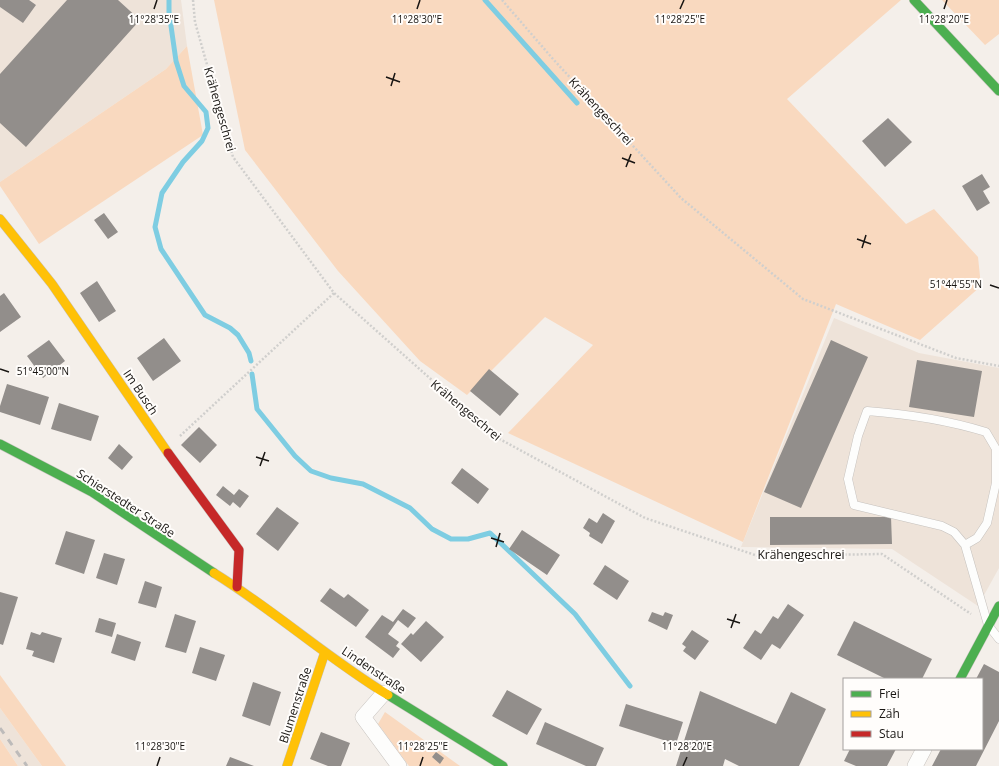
<svg xmlns="http://www.w3.org/2000/svg" width="999" height="766" font-family="'Open Sans',sans-serif">
	<style>
		.built { fill: #eee3d9 }
		.green { fill: #f9d9bf }
		.lines { fill: none; stroke-linecap: round; stroke-linejoin: round }
		.stream { stroke: #7ecde2; stroke-width: 5 }
		.building { fill: #928e8b }
		.lane-casing { stroke: #c6c2be; stroke-width: 9 }
		.street-casing { stroke: #c6c2be; stroke-width: 16 }
		.fast-casing { stroke: #c6c2be; stroke-width: 10 }
		.slow-casing { stroke: #c6c2be; stroke-width: 10 }
		.jam-casing { stroke: #c6c2be; stroke-width: 10 }
		.path { stroke: #d0cfcd; stroke-width: 2.5; stroke-dasharray: 2 2; stroke-linecap: butt }
		.lane { stroke: #fdfdfc; stroke-width: 8 }
		.street { stroke: #fdfdfc; stroke-width: 15 }
		.fast { stroke: #4caf50; stroke-width: 9 }
		.slow { stroke: #ffc107; stroke-width: 9 }
		.jam { stroke: #c62828; stroke-width: 9 }
		.rail { stroke: #bdbbba; stroke-width: 3; stroke-dasharray: 7 7; stroke-linecap: butt }
		.ticks { fill: none; stroke: #181512; stroke-width: 1.5 }
		.labels { text-anchor: middle; dominant-baseline: central; stroke-width: 4; stroke-linejoin: round; paint-order: stroke }
		.street-label { font-size: 12px; fill: #181512; stroke: #fffdfb }
		.ticks-label { font-size: 10px; text-anchor: middle; fill: #181512; stroke: #fffdfb; stroke-width: 4; stroke-linejoin: round; paint-order: stroke }
	</style>
	<rect width="100%" height="100%" fill="#f4efea"/>
	<path class="built" d="M0,0H181L187,46L166,69L0,182Z
		M834,318L919,353L999,368V568L978,606L892,549L741,547Z
		M0,708L42,766H18L0,739Z"/>
	<path class="green" d="M214,0H901L787,99L906,224L934,209L978,257L981,286L920,340L836,304L743,542L508,433L593,345L545,317L467,395L420,361L338,271L245,150Z
		M942,0H999V34L985,45Z
		M187,46L203,135L39,244L0,186V182L166,69Z
		M0,675L66,766H42L0,708Z
		M385,712L460,766H409L378,724Z
		M0,739L18,766H0Z"/>
	<g class="lines">
		<path class="stream" d="M169,0V12L176,61L184,86L206,112L208,128L202,141L183,162L162,193L155,227L161,249L205,315L230,328L238,335L249,353L251,361
			M485,0L577,103
			M252,374L257,409L295,456L311,471L331,478L363,484L410,508L432,529L451,539H468L490,533L575,614L630,686"/>
	</g>
	<path class="building" d="M0,0H29L36,5L23,23L0,7Z
		M67,0H118L140,20L26,147L0,123V74Z
		M888,118L912,142L885,167L862,141Z
		M982,174L990,187L983,191L990,203L977,211L962,186Z
		M104,213L118,232L108,239L94,220Z
		M97,281L116,311L99,322L80,293Z
		M4,293L21,317L0,332V296Z
		M164,338L181,361L153,381L137,358Z
		M49,340L65,361L43,378L27,356Z
		M831,340L868,357L801,508L764,492Z
		M917,360L982,371L974,417L909,407Z
		M489,369L519,394L500,416L470,391Z
		M7,384L49,397L40,425L0,412V406Z
		M59,403L99,416L91,441L51,429Z
		M199,427L217,445L200,463L181,445Z
		M119,444L133,457L122,470L108,458Z
		M462,468L489,489L478,504L451,483Z
		M223,486L234,495L239,489L249,496L240,508L233,502L230,506L216,495Z
		M277,507L299,523L278,551L256,534Z
		M603,513L615,521L602,544L589,536L590,533L583,528L589,518L597,523Z
		M770,517H891L892,544L770,545Z
		M522,530L560,555L547,575L509,549Z
		M66,531L95,540L84,574L55,564Z
		M104,553L125,559L117,585L96,578Z
		M605,565L629,581L617,600L593,584Z
		M145,581L162,587L156,608L138,603Z
		M330,588L344,598L348,594L369,610L356,627L320,601Z
		M0,592L18,597L3,645L0,644Z
		M788,604L804,615L780,649L772,644L761,660L743,648L755,630L761,634L773,616L778,619Z
		M403,609L416,618L408,628L398,620L388,634L399,642L396,646L400,649L393,658L365,637L382,615L393,622Z
		M652,612L663,616L665,612L673,615L667,630L648,621Z
		M175,614L196,621L186,653L165,647Z
		M99,618L116,623L112,637L95,632Z
		M426,621L444,637L421,662L401,644L411,633L413,635Z
		M854,621L932,659L922,679H886L837,655Z
		M692,630L709,641L695,660L683,651L686,647L682,644Z
		M31,632L40,635L42,632L62,638L54,663L32,656L34,651L26,649Z
		M117,634L141,642L135,661L111,653Z
		M200,647L225,655L216,681L192,673Z
		M984,664L999,672V721L976,766H932L941,749H982V679H976Z
		M253,682L281,692L270,726L242,716Z
		M507,690L542,709L527,735L492,716Z
		M700,691L776,724L791,692L826,709L799,766H739L725,759L723,766H676Z
		M626,704L683,722L676,744L619,726Z
		M545,722L604,748L596,766H586L536,744Z
		M321,732L350,743L341,766H328L310,759Z
		M850,749H896L887,766H856L844,761Z
		M436,752L444,758L440,764L432,757Z
		M230,757L254,766H226Z"/>
	<g class="lines">
		<g class="lane-casing">
			<path id="lane" d="M965,545L977,538L987,523L996,483V449L986,432C947,420 907,414 867,411L858,436L848,479L854,505L942,526L954,532L965,545L988,625L999,639"/>
		</g>
		<g class="street-casing">
			<path id="street" d="M384,693L363,717L399,766
				M915,766L924,749"/>
		</g>
		<g class="fast-casing">
			<path id="fast" d="M914,0L999,91
				M0,444L92,492L214,573
				M960,679L999,606
				M388,695L503,766"/>
		</g>
		<g class="slow-casing">
			<path id="slow" d="M0,219L52,284L168,453
				M214,573C274,610 327,658 388,695
				M287,766L325,652"/>
		</g>
		<g class="jam-casing">
			<path id="jam" d="M168,453L239,550L237,587"/>
		</g>
		<path class="path" d="M193,0L195,22L233,157L334,293L496,437L645,518L758,556L882,554L971,614
			M502,0L553,59L681,198L803,299L956,358L999,366
			M180,436L334,293"/>
		<use href="#lane" class="lane"/>
		<use href="#street" class="street"/>
		<use href="#fast" class="fast"/>
		<use href="#slow" class="slow"/>
		<use href="#jam" class="jam"/>
		<path class="rail" d="M0,728L27,766"/>
	</g>
	<path class="ticks" d="M154,9L157,0M417,9L420,0M680,9L684,0M944,9L947,0M386,77L400,82M391,86L395,73M622,158L635,163M626,167L631,154M857,239L871,244M862,248L866,235M990,285L999,288M0,369L9,372M256,457L269,461M260,466L265,452M491,538L504,542M496,547L500,533M727,619L740,623M731,628L736,614M157,766L160,757M420,766L423,757M683,766L687,757"/>
	<g class="labels">
		<g class="street-label">
			<text transform="translate(220 109) rotate(74)">Krähengeschrei</text>
			<text transform="translate(601 111) rotate(47)">Krähengeschrei</text>
			<text transform="translate(141 392) rotate(56)">Im Busch</text>
			<text transform="translate(466 410) rotate(40)">Krähengeschrei</text>
			<text transform="translate(126 503) rotate(33)">Schierstedter Straße</text>
			<text x="801" y="554">Krähengeschrei</text>
			<text transform="translate(374 670) rotate(34)">Lindenstraße</text>
			<text transform="translate(295 705) rotate(-72)">Blumenstraße</text>
		</g>
	</g>
	<g class="ticks-label">
		<text x="417" y="23">11°28'30"E</text>
		<text x="944" y="23">11°28'20"E</text>
		<text x="154" y="23">11°28'35"E</text>
		<text x="680" y="23">11°28'25"E</text>
		<text x="956" y="288">51°44'55"N</text>
		<text x="43" y="375">51°45'00"N</text>
		<text x="160" y="750">11°28'30"E</text>
		<text x="423" y="750">11°28'25"E</text>
		<text x="687" y="750">11°28'20"E</text>
	</g>
	<rect x="843" y="678" width="140" height="72" fill="#fffdfb" stroke="#a3a09e"/>
	<rect x="851" y="691" width="20" height="6" fill="#4caf50" stroke="#a3a09e"/>
	<text x="879" y="698" font-size="12" fill="#181512">Frei</text>
	<rect x="851" y="711" width="20" height="6" fill="#ffc107" stroke="#a3a09e"/>
	<text x="879" y="718" font-size="12" fill="#181512">Zäh</text>
	<rect x="851" y="731" width="20" height="6" fill="#c62828" stroke="#a3a09e"/>
	<text x="879" y="738" font-size="12" fill="#181512">Stau</text>
</svg>
